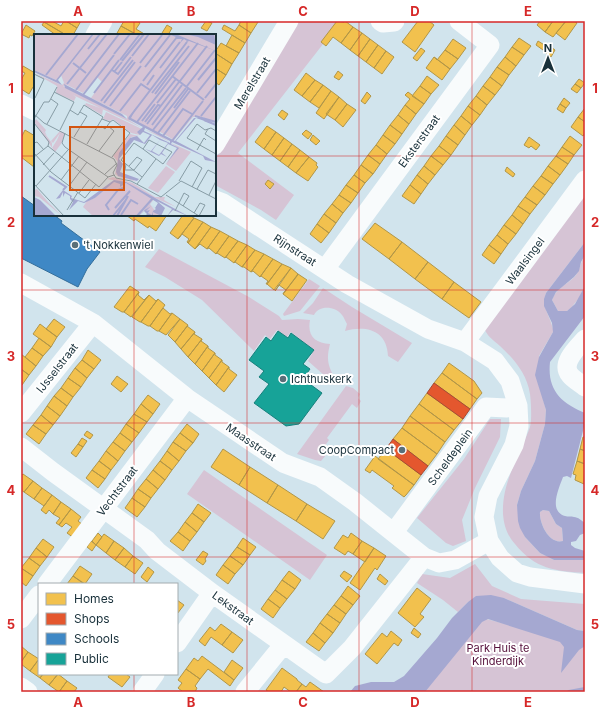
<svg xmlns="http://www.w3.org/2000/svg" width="606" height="713" font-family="Inter,sans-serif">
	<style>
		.green { fill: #d6c4d5 }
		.water { fill: #a5a8d1; fill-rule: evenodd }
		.homes { fill: #f2c14e; stroke: #b19648 }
		.shops { fill: #e4572e; stroke: #a74b32 }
		.schools { fill: #3f88c5; stroke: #336e9b }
		.public { fill: #17a398; stroke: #17807c }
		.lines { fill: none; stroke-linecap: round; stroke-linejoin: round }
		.stream { stroke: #a5a8d1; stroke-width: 4 }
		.minor { stroke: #f8fbfc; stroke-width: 19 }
		.grid { fill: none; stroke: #d62828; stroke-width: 1; stroke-opacity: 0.55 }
		.poi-dot { fill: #596f79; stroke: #fff; stroke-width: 1.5 }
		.labels { text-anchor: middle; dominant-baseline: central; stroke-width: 4; stroke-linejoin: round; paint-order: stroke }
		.street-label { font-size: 11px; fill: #18303a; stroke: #fff }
		.poi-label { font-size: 11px; fill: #18303a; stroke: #fff; text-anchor: start }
		.park-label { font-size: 11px; fill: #55103b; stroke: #fff }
		.inset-river { fill: none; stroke: #a5a8d1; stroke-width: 2 }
		.inset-road { fill: none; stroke: #879ca5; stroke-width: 1 }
		.view { fill: #d35511; fill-opacity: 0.15; stroke: #d35511; stroke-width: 2 }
		.inset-edge { fill: none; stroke: #18303a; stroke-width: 2 }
		.neatline { fill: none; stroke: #d62828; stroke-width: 1.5 }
		.grid-label { font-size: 13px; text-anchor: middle; font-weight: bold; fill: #d62828 }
	</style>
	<rect width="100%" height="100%" fill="#d1e4ed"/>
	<path class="green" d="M294,21H341L238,153L294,195L276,220L261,210L215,185V161L237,114Z
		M585,189V242L546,293C541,307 550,315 553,329V332L539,356L543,399L546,410L545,424L535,461L521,491L517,505L525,537L540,553L554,560H585V573C555,571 535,569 515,544C507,535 504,526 503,514C502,488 513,467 523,444C525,439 528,433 530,427C532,420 531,401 530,394C527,374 514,359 500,346C493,340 487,336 484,328Z
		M159,249L249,297L279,316L282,320L298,319L310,320C307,336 315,343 330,344C326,360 328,365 335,379L333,383L308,361L314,350L291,332L287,337L277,330L270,339L265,335L254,351L202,300L165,277L145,267Z
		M585,255V286L579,298L571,308L567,311H558L552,300C559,284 567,286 576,275C580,269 581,261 585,255Z
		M309,279L320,286L300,311L284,316L283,314Z
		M323,288L352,307L412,343L398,362L388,356C387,330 366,325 345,331L347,324C345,321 344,317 342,315C335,306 319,305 314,315L303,313L313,303Z
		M346,386L353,388L360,394L358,398L361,401L357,408L352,404L327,438L329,440L324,447L327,448V454L321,461L315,460L297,454Z
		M490,419H501L500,437L475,488L462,520L466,541L453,546L446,543L417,518L464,459Z
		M204,470L327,555L310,580L187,494Z
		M543,510L549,511L556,524L562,528L563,541C549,545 539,523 540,512Z
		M475,564L492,586L521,599L585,604V631L577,630L504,598L468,602L458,612L443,600L417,583L422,574L450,578Z
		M479,617L585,645V692H412Z"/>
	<path class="water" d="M585,242V255L581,262L579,271L574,277L556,292L552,300L558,311H567L575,304L585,286V316L550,362C547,390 561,403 585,413V423L571,478L567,476L563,477C559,488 548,511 565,516C568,517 571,516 574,517C578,517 582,521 585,523V533L580,535L576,541L571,542V545L575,548L585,551V560H554L540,553L525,537L520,528L518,521L517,505L521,491L535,461L545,424L546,410L535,375L539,357L553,332L552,323L544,306V299L546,293ZM543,510L549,511L556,524L562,528L563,541C549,545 539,523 540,512Z
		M491,595L504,598L577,630L585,631V646L579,650L561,673L564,647L560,642L488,619L482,622L425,692H350L355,686L371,682H394L404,676L437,638L452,618L468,602L476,596Z"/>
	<path class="homes" d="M45,21H52L61,26L64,21H66L77,28L73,35H66L44,22Z
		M66,21H81L77,28Z
		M124,21H137L140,23L136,29L146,35H137L121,26Z
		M206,21L212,23L207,31L201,28Z
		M241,21H257L258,22L251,33L239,25Z
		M337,21L344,22L345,21L353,27L341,43L333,37L326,46L321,42Z
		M418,21H429L434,25L415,52L402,42Z
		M540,21H553L545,32L537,25Z
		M553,21H566L553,37L545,32Z
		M566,21H574L577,23L565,40L556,33Z
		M44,22L66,35H56L42,25Z
		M26,25L35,31L32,36L30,35L29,38L21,34Z
		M167,25L172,28L168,35H165L162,33Z
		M224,25L235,31L239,25L251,33L245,43L222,29Z
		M121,26L134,33L137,35H116Z
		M353,27L362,33L350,50L341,43Z
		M362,33L370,39L358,56L350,50Z
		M232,35L245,43L239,53L226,46Z
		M519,38L531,46L524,55L512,47Z
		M370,39L378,45L366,62L358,56Z
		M453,39L466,48L458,59L445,50Z
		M538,41L546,46L543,50L536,45Z
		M221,43L239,53L232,64L215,53V48L217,49Z
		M378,45L386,51L374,68L366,62Z
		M548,45L555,50L551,57L544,51Z
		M512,47L524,55L516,66L505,57Z
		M421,48L425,51L417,61L413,58Z
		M445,50L458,59L450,69L434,57L437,60Z
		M386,51L394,57L382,74L374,68Z
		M215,53L232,64L226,75L215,68Z
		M434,57L450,69L442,80L426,68Z
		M505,57L516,66L509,75L497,67Z
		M23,66L35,73V88L33,87L29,94L21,89V80L25,73L21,71Z
		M497,67L509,75L502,86L490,77Z
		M215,68L226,75L219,85L215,82Z
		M338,71L343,75L339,80L334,77Z
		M306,73L315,80L302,96L294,90Z
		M427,76L439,85L431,94L420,86Z
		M490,77L502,86L495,95L483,86Z
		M579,79L585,83L581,88L575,84Z
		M315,80L323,85L310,102L302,96Z
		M575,84L581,88L577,93L571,89Z
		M323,85L331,91L319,108L310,102Z
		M420,86L431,94L424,104L412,96Z
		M483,86L495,95L487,105L476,96Z
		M331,91L339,97L324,119L316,113Z
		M367,92L371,96L365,104L361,101Z
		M408,92L424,104L416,114L405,105L410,99L405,95Z
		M476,96L487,105L480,115L468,106Z
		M339,97L347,104L335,120L326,114Z
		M564,98L570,103L566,108L560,104Z
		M347,104L356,110L343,127L335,120Z
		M560,104L566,108L563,113L557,109Z
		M405,105L416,114L409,124L398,115Z
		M468,106L480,115L472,125L461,116Z
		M585,108V122L578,117Z
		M282,110L288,114L284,120L278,115Z
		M398,115L409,124L402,134L390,125Z
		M461,116L472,125L465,135L454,125Z
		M578,117L585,122V133L583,136L571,127Z
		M390,125L402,134L395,144L383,135Z
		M454,125L465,135L458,145L446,136Z
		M267,126L276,132L264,149L255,142Z
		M25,130L35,136V165L34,167L21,157V138Z
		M306,130L312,134L308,139L302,134Z
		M276,132L284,138L272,155L264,149Z
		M313,135L320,141L316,145L310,140Z
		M383,135L395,144L387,154L376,145Z
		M446,136L458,145L451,155L439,146Z
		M570,136L582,145L574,155L562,147Z
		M529,137L540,145L536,150L531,146L529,148L524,145Z
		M284,138L292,144L280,161L272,155Z
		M292,144L300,150L288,167L280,161Z
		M376,145L387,154L380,164L368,155Z
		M439,146L451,155L443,165L431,156Z
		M562,147L574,155L568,164L556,156Z
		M300,150L309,157L296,173L288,167Z
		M368,155L380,164L373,174L361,165Z
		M431,156L443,165L435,175L424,166Z
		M556,156L568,164L560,175L548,166Z
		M309,157L317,163L316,165L318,167L308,181L296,173Z
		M361,165L373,174L365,183L354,175Z
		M424,166L435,175L428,184L417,175Z
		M548,166L560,175L553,184L541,176Z
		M507,167L515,174L513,177L505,171Z
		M354,175L365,183L358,193L346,185Z
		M417,175L428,184L421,194L410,185Z
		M541,176L553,184L545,195L533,186Z
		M268,180L274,184L270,189L265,184Z
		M346,185L358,193L351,203L339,195Z
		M410,185L421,194L414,204L402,196Z
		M533,186L545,195L537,205L525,197Z
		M339,195L351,203L343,213L332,204Z
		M525,197L537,205L530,214L518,206Z
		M332,204L343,213L336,223L324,214Z
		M518,206L530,214L523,224L512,215Z
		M324,214L336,223L329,233L317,224Z
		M126,215H167L156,231L149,226L148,228L135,219L134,221Z
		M183,215H189L194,218L178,239L170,233Z
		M512,215L523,224L516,234L504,225Z
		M194,218L203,222L188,243L187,242L189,239L182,234L178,239Z
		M203,222L211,227L195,249L188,243Z
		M375,223L402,242L389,259L362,239Z
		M317,224L329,233L321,243L310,234Z
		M504,225L516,234L508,244L497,235Z
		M211,227L220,231L207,249L200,244L195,249Z
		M220,231L229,236L216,254L209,248L207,249Z
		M497,235L508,244L501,254L489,245Z
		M229,236L238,241L225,258L217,253L216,254Z
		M238,241L247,245L234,263L226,257L225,258Z
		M402,242L428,262L415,279L389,259Z
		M247,245L255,250L242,267L235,262L234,263Z
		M489,245L501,254L494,264L482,255Z
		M255,250L264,254L251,272L244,267H242Z
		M264,254L273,259L260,277L253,271L251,272Z
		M273,259L282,264L267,284H266L268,281L261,276L260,277Z
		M428,262L454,282L442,299L415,279Z
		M282,264L291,268L274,290L267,284Z
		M291,268L298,274L297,276L283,294L286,290L279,285L275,291Z
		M298,274L307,280L292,301L283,294Z
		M454,282L481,302L469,318L442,299Z
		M130,286L139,292L124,312H122L114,307Z
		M139,292L138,295L144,300L149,295L131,317L124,312Z
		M149,295L156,301L158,299L141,322H140L132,317Z
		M158,299L165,305L150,326H148L141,322Z
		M163,308L170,314L172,313L159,331H157L150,326Z
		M172,313L180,319L166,335L159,331Z
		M54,319L65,327L57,337L46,329Z
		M180,319L188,325L175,342L168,335Z
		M40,324L57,337L51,347L33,334Z
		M188,325L187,326L195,332L181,349L175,342Z
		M195,332L194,334L202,339L188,357L181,349Z
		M39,338L51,347L43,356L32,348Z
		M202,339L201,341L208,346L195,364L188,357Z
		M208,346V348L215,353L202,371L195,364Z
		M32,348L43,356L36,366L25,357Z
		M88,350L101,360L94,369L82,360Z
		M215,353V355L222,360L209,378L202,371Z
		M21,354L36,366L29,375L21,369Z
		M82,360L94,369L87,378L75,368Z
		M222,360V362L229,367L216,385L209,378Z
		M449,363L474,381L482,393L477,399L442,373Z
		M229,367V369L237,375L224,392L216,385Z
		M75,368L87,378L81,387L68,378Z
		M21,369L29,375L22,385L21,384Z
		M442,373L477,399L470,409L434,383Z
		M117,376L128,384L121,392L111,384Z
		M68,378L81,387L73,397L61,388Z
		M61,388L73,397L67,406L54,396Z
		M427,393L463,419L454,430L419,404Z
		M148,395L160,404L153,414L141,404Z
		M54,396L67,406L60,416L47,406Z
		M141,404L153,414L147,422L134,414Z
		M419,404L454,430L445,442L410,416Z
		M47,406L60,416L53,425L41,415Z
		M134,414L147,422L139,433L126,424Z
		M41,415L53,425L46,434L33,425Z
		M410,416L445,442L437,454L402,428Z
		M126,424L139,433L132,442L120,433Z
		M187,424L199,434L193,443L180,433Z
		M33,425L46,434L39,444L26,434Z
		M402,428L437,454L428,466L393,439Z
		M87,431L93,435L90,439L84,435Z
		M120,433L132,442L125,451L113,442Z
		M180,433L193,443L186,451L173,442Z
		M583,437H585V451L580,449Z
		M82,438L87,441L83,447L78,444Z
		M113,442L125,451L118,461L106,451Z
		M173,442L186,451L179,461L167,451Z
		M78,444L83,447L76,457L71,453Z
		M223,449L250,467L239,485L211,467Z
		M386,449L421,475L414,485L378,459Z
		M580,449L585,451V464L577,461Z
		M106,451L118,461L111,470L99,461Z
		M167,451L179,461L172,470L160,461Z
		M375,456L414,485L406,495L404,497L392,488L394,486L372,470L370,473L365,470Z
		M99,461L111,470L105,479L92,470Z
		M160,461L172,470L165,480L153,470Z
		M577,461L585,464L584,484L575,480L576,475L573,474Z
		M250,467L278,485L267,503L239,485Z
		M92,470L105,479L98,488L86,478Z
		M153,470L165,480L158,489L146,479Z
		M23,474L33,481L24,492L21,490V476Z
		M146,479L158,489L151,498L138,489Z
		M33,481L42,488L34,499L24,492Z
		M278,485L307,504L296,521L267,503Z
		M42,488L52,495L44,506L34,499Z
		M138,489L151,498L145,507L132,498Z
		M52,495L61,502L53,514L49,510L46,514L41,510Z
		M132,498L145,507L137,517L125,508Z
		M61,502L71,509L59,525L56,523L60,518L53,514Z
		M198,504L211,513L204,522L192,513Z
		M307,504L335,521L323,539L296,521Z
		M71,509L81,517L78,521L83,525L74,538L67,533L72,527L66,523L62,527L59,525Z
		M192,513L204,522L197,532L185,522Z
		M185,522L197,532L190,541L178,532Z
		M178,532L190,541L183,551L170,541Z
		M98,533L102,537L96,545L92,541Z
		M351,533L362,541L353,554L348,551L345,555L334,548L343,535L348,538Z
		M104,534L114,541L106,553L96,545Z
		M243,538L256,547L250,555L237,547Z
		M43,539L54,547L47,557L36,548Z
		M91,541L96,545L92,551L87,547Z
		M114,541L124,548L115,560L106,553Z
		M362,541L374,548L365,562L353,554Z
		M237,547L250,555L243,565L230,556Z
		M36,548L47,557L40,566L29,558Z
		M124,548L133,556L125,567L115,560Z
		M374,548L386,556L377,570L375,568L360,590L350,583Z
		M203,551L208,554L205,559L206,561L203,565L196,560Z
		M133,556L143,563L135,574L125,567Z
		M230,556L243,565L235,574L223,565Z
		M29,558L40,566L33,576L21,568Z
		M223,565L235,574L228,584L216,575Z
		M80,566L92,574L85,584L73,576Z
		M148,567L154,572L147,582L141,577Z
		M21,568L33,576L26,586L21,582Z
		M289,571L301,580L295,589L282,580Z
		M344,571L352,576L347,582L340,576Z
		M380,574L388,581L385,585L377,579Z
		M73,576L84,584H67Z
		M282,580L295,589L287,599L275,590Z
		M348,586L360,596L353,605L341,596Z
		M417,588L431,599L420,614L424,617L415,627L398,613Z
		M275,590L287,599L280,608L268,599Z
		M341,596L353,605L346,614L334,605Z
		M268,599L280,608L273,618L261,609Z
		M177,600L184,605L177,614Z
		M334,605L346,614L340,623L327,614Z
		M327,614L340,623L333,633L320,623Z
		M320,623L333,633L325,643L313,633Z
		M221,624L232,632L222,645L211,637L205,646L199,641L210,627L215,631Z
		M414,628L421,634L418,638L411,633Z
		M391,631L402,640L398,646L394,643L377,664L365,654L382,633L387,637Z
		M232,632L243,640L233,653L222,645Z
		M313,633L325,643L319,651L306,642Z
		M21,646L28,652L21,662Z
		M28,652L39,659L30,671L21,664V662Z
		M202,656L234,680L230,686L208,669L200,679L186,669L194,658L198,661Z
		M39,659V674H43L40,678L30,671Z
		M232,660L243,668L234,680L224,672Z
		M282,668L297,679V680L302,684L296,692H291L284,687L281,692H269L266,690Z
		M186,669L200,679L195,686L197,688L195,692H183L178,688L182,683L178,680Z
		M43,674H58L49,685L40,678Z
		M58,674L67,681L59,692L49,685Z
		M110,674H126L130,677L122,687L108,677Z
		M67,681L77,688L74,692H59Z
		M310,682L324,692H296L302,684L306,687Z"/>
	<path class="shops" d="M434,383L470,409L463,419L427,393Z
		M393,439L428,466L421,475L386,449Z"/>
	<path class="schools" d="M21,196L35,206V215H54L62,221L61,223L100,252L87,269L78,287L21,258Z"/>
	<path class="public" d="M278,331L288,338L291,333L314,350L303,364L310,369L303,379L322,393L299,424L286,426L254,403L269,384L259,377L264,371L249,360L266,337L271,341Z"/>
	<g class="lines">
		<path class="stream" d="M569,692L585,689"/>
		<path class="minor" d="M380,21L383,23L394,22L395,21
			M95,35L103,21
			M21,104L35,111
			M215,145L289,21
			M215,200L223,203L347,284L428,329L465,342L495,361L510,381L518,406L519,426L514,445L488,496L484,517L489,541L500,558L517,573L530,577L585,584
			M325,269L490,45L459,21
			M21,283L93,323L187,398L283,463L320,477L355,502L424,557L439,563L455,560L489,541
			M585,339C578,347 560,363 570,375C573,379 580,383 585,387
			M465,342L585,180
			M21,413L93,323
			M21,447L53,472L147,540L157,551L212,593L326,674L352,648L424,557
			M394,532L486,407L507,408L518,406
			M47,584L187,398
			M21,619L39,595
			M177,643L212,593
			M21,687L28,692
			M142,692L155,674
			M245,692L284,644"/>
	</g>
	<path class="grid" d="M134,21V35M247,21V692M359,21V692M472,21V692M21,156H35M215,156H585M134,215V584M21,290H585M21,423H585M21,557H585M134,674V692"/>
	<g class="poi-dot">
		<circle cx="75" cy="245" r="4"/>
		<circle cx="283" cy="379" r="4"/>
		<circle cx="402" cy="450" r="4"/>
	</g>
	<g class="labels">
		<g class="street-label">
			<text transform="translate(252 83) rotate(-59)">Merelstraat</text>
			<text transform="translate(419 141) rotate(-54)">Eksterstraat</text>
			<text transform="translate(295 250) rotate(33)">Rijnstraat</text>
			<text transform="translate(525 261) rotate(-53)">Waalsingel</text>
			<text transform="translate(57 368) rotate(-52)">IJsselstraat</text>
			<text transform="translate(251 442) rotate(34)">Maasstraat</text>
			<text transform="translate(450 457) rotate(-54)">Scheldeplein</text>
			<text transform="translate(117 491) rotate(-53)">Vechtstraat</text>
			<text transform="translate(233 608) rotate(36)">Lekstraat</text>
		</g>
		<g class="poi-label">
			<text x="83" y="245">'t Nokkenwiel</text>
			<text x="291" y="379">Ichthuskerk</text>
			<text x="394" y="450" text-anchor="end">CoopCompact</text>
		</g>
		<g class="park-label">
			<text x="498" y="648">Park Huis te<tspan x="498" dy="13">Kinderdijk</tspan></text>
		</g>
	</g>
	<g transform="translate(34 34)">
		<rect width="182" height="182" fill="#d1e4ed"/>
		<path d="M0,0H182V89L168,83H159L140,106L126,98L124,100L136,108L110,95L123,100L103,87L95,86L108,94L39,61L42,63L40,67L22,59L23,52L0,39L28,51L30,49L27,41L22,46L0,36ZM63,43L68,48L57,64L93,82V85L29,52L33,51L49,59ZM52,69L69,75L68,81L51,71ZM72,78L108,95L106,101L97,99L79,85L76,87L69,85ZM2,85L12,96L11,98L13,102L1,87L18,109V114L23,106L26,99L19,109L17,107L26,97L31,99L27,110L21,118L0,88ZM96,100L105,102L97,103L96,106L100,105L95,107L85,120L83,140L86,143L95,144L103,148L85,143L81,140L84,128L79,122ZM137,109L157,118L142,137L132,130L144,114ZM132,132L141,138L124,159L114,154ZM79,143L99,149L121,163H131L130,166L142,173L121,164L116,170L125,182H119L114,179L116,176L113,178L110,176L105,182H59L49,173L53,167L61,164L79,148L89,150L94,149L73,145ZM3,155L14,168L28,182L5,163L0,162V156Z" fill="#d6c4d5" fill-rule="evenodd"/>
		<path d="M58,0H60L24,46L28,51L0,38V36L22,46ZM134,0L144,1L182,17L155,7L151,9L153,7L150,5L146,9L148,5H141L142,3ZM151,0H180L182,11L164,3ZM30,50L88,80L93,85L31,54ZM103,72L97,84L141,107L160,84H169L182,91L162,84L142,107L182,128L171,126L169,122L138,108L137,110L145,114L132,130L143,114L134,110L128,119L133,123L127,120L125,122L111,115L117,117L126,106L118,101L111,110L100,106L85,125L89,130L86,138L105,145L103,147L84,142L82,138L85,119L96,104L103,102L110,109L116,101L109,98L106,101L103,98L109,93L94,85ZM111,94L136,107V109L110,97ZM126,106L134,109L125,121L118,117ZM80,146L92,148L154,182L139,176L133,182L138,175L123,167L131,174L127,182L119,178V182H111L113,180L110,177L105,182L118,168L111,176L117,172L112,177L116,176L114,179L118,181L119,177L122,175L117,171L121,174L124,169L92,149L86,153V150L80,148L61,164L50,169L44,167L35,176L39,168L36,165V162L31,159L29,163V158L26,164L22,165L29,156L38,162L37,164L50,168ZM0,163L6,166L22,182H0Z" fill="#a5a8d1" fill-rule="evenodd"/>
		<path class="inset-river" d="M54,15L66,0M80,20L96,0M98,22L115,0M86,26L106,0M88,27L110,0M39,29L52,39M106,29L128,1M111,33L136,1M126,34L146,8M78,36L84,40L97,23M80,38L88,28M12,41L44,0M138,42L170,66M164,46L182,24M109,47L143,3M146,47L173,12M33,50L73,0M113,51L120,41M153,52L181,16M42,56L85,0M60,59L85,26M118,59L155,12M163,59L182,35M121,60L145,28M49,61L80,21M171,64L182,50M67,67L99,26M70,69L101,28M123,69L142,45M76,72L107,32M140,74L154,55M86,77L107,50L116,56M161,82L182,88M167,82L182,63M95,84L153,8M170,86L182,91M108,87L121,70M103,88L164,9M111,88L124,71L127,72M113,90L145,48M118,91L148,51M119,96L152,54M124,99L156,57M129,102L149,75L158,80M138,107L169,67M15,142L32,153L29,156M81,174L96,157M75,176L72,171L84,156L89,154M87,181L97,166L104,170M79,182L91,167M83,182L94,162M103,182L119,164"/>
		<path class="inset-road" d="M0,40L10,45L1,64M20,58L40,68L26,96M36,76L44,81L50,71L69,83L53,110M0,80L10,89L80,125L83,131L79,139L82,144L97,147L127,163L147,147L182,165M0,85L10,68H15L23,53M76,88L79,86L96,99L78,123M0,89L15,108L14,112M13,90L24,70L17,65M67,92L71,95L76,88L68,85M174,95L171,100L182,107M182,97L177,94L171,96L163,90L153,104L182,120M31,99L28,109L31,113L74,143L80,141M40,103L53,82L46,78M115,106L138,118L129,130L109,115ZM0,109L3,108L10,116M14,112L65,153L74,143M163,116L170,104L172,106M65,117L80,97L74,92M0,119L17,138L51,164L62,150M0,123L14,112M92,130L91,136H100M9,131L20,119M95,132L103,123L108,126L100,136M71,140L83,129M108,143L87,126L100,109L109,115M27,146L45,122M145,147L157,127L168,134L158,153M0,150L30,182M103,150L122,125M2,152L34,116M35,152L53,128M163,155L174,136L182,140M45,159L55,146M132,161L165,182M175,161L182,147M33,176L44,158M141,177L150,159L155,162L149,172M160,179L166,169L171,171L165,182"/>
		<path class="view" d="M36,93H90V156H36Z"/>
		<rect width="182" height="182" class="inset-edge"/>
	</g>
	<rect width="606" height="713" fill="none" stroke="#ffffff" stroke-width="44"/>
	<rect x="38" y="583" width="140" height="92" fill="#ffffff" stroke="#a3acb0"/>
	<rect x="46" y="593" width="20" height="12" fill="#f2c14e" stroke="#a3acb0"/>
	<text x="74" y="603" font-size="12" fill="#18303a">Homes</text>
	<rect x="46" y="613" width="20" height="12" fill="#e4572e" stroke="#a3acb0"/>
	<text x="74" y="623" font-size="12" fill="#18303a">Shops</text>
	<rect x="46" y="633" width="20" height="12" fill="#3f88c5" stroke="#a3acb0"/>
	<text x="74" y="643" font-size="12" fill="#18303a">Schools</text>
	<rect x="46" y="653" width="20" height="12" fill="#17a398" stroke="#a3acb0"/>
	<text x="74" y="663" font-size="12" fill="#18303a">Public</text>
	<g transform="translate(548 58)" stroke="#ffffff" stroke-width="3" paint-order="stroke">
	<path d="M0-3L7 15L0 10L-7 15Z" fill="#18303a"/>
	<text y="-6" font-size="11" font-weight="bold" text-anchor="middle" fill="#18303a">N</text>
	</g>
	<rect x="22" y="22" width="562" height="669" class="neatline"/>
	<g class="grid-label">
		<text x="78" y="16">A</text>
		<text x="191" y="16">B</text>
		<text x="303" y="16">C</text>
		<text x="415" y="16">D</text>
		<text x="528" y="16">E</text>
		<text x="11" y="93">1</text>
		<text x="595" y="93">1</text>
		<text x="11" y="227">2</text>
		<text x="595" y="227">2</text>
		<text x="11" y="361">3</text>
		<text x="595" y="361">3</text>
		<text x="11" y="495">4</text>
		<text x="595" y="495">4</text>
		<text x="11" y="629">5</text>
		<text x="595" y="629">5</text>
		<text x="78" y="707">A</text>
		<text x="191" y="707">B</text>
		<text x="303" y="707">C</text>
		<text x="415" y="707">D</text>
		<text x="528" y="707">E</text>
	</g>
</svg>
